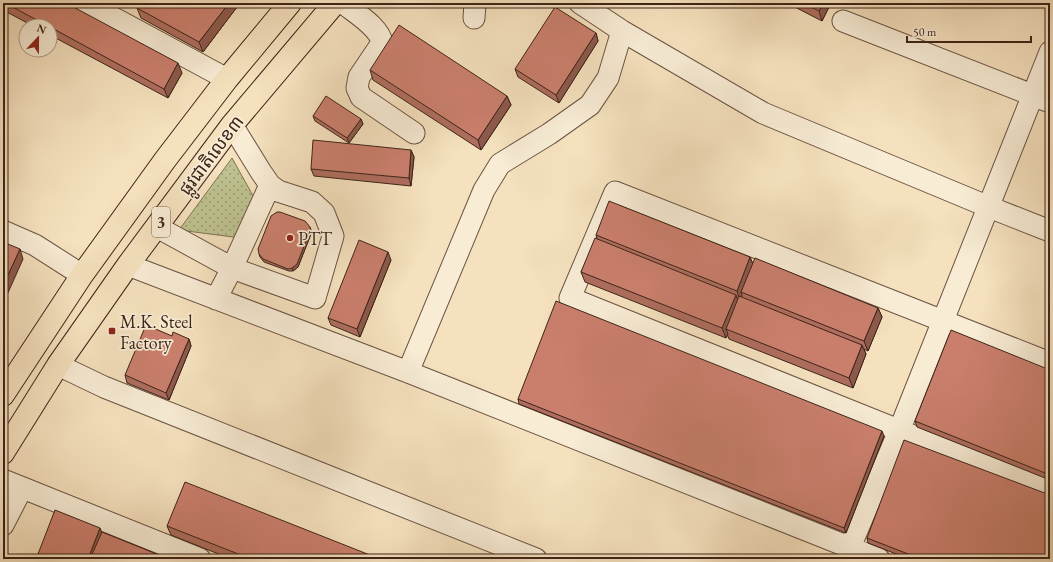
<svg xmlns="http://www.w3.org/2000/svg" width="1053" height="562" font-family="'EB Garamond','Noto Sans Khmer',serif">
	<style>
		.grass { fill: url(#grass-dots); stroke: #7e7354 }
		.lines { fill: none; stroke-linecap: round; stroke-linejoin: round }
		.minor-casing { stroke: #6b5342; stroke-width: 23 }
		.highway-casing { stroke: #3d2419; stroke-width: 24 }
		.minor { stroke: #f8ecd5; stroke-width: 21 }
		.highway { stroke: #f5e1be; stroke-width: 22 }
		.wall { fill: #ae6d5e; stroke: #3d2419 }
		.shaded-wall { fill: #8d594c; stroke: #3d2419 }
		.building { fill: #ca7f6d; stroke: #3d2419 }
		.poi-dot { fill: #8f2418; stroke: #f8ecd5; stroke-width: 1.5 }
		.labels { text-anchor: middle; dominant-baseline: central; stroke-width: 3.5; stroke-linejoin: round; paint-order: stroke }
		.shield { fill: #f8ecd5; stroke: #756051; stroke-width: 1 }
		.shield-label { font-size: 17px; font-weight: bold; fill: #3d2419 }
		.street-label { font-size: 18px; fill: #3d2419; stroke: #f8ecd5 }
		.poi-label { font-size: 18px; fill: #3d2419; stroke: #f8ecd5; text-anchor: start }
	</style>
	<defs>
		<pattern id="grass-dots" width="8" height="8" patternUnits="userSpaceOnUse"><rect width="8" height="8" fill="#bec290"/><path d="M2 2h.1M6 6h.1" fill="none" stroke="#9c9d75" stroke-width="1.8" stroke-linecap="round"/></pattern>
	</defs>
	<rect width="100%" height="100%" fill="#f5e1be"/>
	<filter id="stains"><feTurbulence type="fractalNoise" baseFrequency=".005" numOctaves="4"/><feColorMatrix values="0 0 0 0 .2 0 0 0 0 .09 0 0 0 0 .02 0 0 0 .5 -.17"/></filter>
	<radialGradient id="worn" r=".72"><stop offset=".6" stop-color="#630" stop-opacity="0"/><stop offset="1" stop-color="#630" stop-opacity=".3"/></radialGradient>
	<path class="grass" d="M232,158L257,203L241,238L179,230Z"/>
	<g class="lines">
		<g class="minor-casing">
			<path id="minor" d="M86,3L227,79
				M343,3C355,13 380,27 382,43L359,77L357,88L361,97L414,133
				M580,3L622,31L763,113L989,207L1050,231
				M474,18L475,3
				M843,21L1050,102
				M157,227L232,268L315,298L333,236L324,213L312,202L278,191L270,185L261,172L232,125
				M3,231L35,245L82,275
				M128,265L408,372L879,559
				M216,299L232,268L270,185
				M1050,363L615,192L570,298L1050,491
				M58,365L104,387L536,559
				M408,372L484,190L500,164L549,134L590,105L608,78L622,31
				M3,480L200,559
				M3,525L22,488
				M845,559L899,431L1050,52"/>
		</g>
		<g class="highway-casing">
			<path id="highway" d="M3,395L82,275L165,160L227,79L290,3
				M3,453L58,365L128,265L232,125L335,3"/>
		</g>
		<use href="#minor" class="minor"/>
		<use href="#highway" class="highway"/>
	</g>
	<path class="wall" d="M3,3H66L182,73L168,98L50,35V26H33L3,10Z
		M130,3H240L203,52L141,18L137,8L138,7Z
		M787,3H831L822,21Z
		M596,33L598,41L559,103L518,77L515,69Z
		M370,70L507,96L511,105L481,150L373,80Z
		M313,116L361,119L363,124L349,143L315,121Z
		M411,150L414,157L411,186L314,176L311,169Z
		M311,229V234L298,267L293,271H289L264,262L260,257L259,254Z
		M596,235L750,257L753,264L878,308L882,317L868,351L864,349L866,354L853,388L729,339L727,334L726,338L585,282L581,272L597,239Z
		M391,260L360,337L331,325L328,318Z
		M172,336L189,339L191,346L169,400L127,383L125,375Z
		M1050,370V480L917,427L915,421Z
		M518,399L884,436L846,533L519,404Z
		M167,526L380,559H231L171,535Z
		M101,532L169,559H35L39,557L38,554Z
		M867,538L1050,559H909L868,543Z"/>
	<path class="shaded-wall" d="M229,3H240L203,52L199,42Z
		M823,3H831L822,21L819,11Z
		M596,33L598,41L559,103L556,95Z
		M178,63L182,73L168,98L164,89Z
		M507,96L511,105L481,150L478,140Z
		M361,119L363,124L349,143L347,138Z
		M411,150L414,157L411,186L409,178Z
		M310,227L311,234L298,267L293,271L292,268Z
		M20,249L23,259L3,304V286Z
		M388,252L391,260L360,337L357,329Z
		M750,257L754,267L741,292L742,296L740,301L737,291Z
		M736,295L739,304L726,329L728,334L726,338L722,328Z
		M878,308L882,317L868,351L864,341Z
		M189,339L191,346L169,400L166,393Z
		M862,345L866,354L853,388L849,378Z
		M882,431L884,436L846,533L844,528Z
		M100,528L103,536L94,559H88Z"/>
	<path class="building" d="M5,3H66L178,63L164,89L50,27V26H48Z
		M139,3H229L199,42L137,8Z
		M803,3H823L819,11Z
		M555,7L596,33L556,95L515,69Z
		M399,25L507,96L478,140L370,70Z
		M326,96L361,119L347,138L313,116Z
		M313,140L411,150L409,178L311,169Z
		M609,201L750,257L737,291L596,235Z
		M277,212H280L305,221L310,227V231L297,264L292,268L288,269L263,259L259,254L258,249L271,216Z
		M595,238L736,295L722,328L581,272Z
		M359,240L388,252L357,329L328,318Z
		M3,242L20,249L3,286Z
		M755,258L878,308L864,341L741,292Z
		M739,296L862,345L849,378L726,329Z
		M556,301L882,431L844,528L518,399Z
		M146,325L172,336L173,332L189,339L166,393L125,375Z
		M951,330L1050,370V475L915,421Z
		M904,440L1050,495V559H921L867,538Z
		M185,482L380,559H251L167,526Z
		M55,510L100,528L88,559H51L38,554Z
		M102,532L169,559H90Z
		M36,555L45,559H35Z"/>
	<g class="poi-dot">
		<circle cx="290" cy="238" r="4"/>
		<rect x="108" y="327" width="8" height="8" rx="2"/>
	</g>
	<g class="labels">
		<rect class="shield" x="152" y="207" width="18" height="30" rx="3"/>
		<g class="shield-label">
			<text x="161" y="222">3</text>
		</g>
		<g class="street-label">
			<text transform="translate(211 155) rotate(-53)">ផ្លូវជាតិលេខ៣</text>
		</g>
		<g class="poi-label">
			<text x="298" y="238">PTT</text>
			<text x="120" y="321">M.K. Steel<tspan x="120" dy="21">Factory</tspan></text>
		</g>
	</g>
	<rect width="1053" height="562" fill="none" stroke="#f5e1be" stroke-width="16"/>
	<rect x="4" y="4" width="1045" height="554" fill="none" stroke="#3d2419" stroke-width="2"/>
	<rect x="8" y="8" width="1037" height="546" fill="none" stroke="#3d2419"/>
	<g transform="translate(38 38) rotate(22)"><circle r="19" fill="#f8ecd5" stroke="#ad9c8a"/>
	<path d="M0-3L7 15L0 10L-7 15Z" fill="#8f2418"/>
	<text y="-6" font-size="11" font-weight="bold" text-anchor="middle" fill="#3d2419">N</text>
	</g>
	<path d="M907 36v6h124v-6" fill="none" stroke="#3d2419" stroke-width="2"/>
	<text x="913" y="36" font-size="12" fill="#3d2419" stroke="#f8ecd5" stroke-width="3" paint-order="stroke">50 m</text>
	<rect width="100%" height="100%" filter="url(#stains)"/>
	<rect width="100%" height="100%" fill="url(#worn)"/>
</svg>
